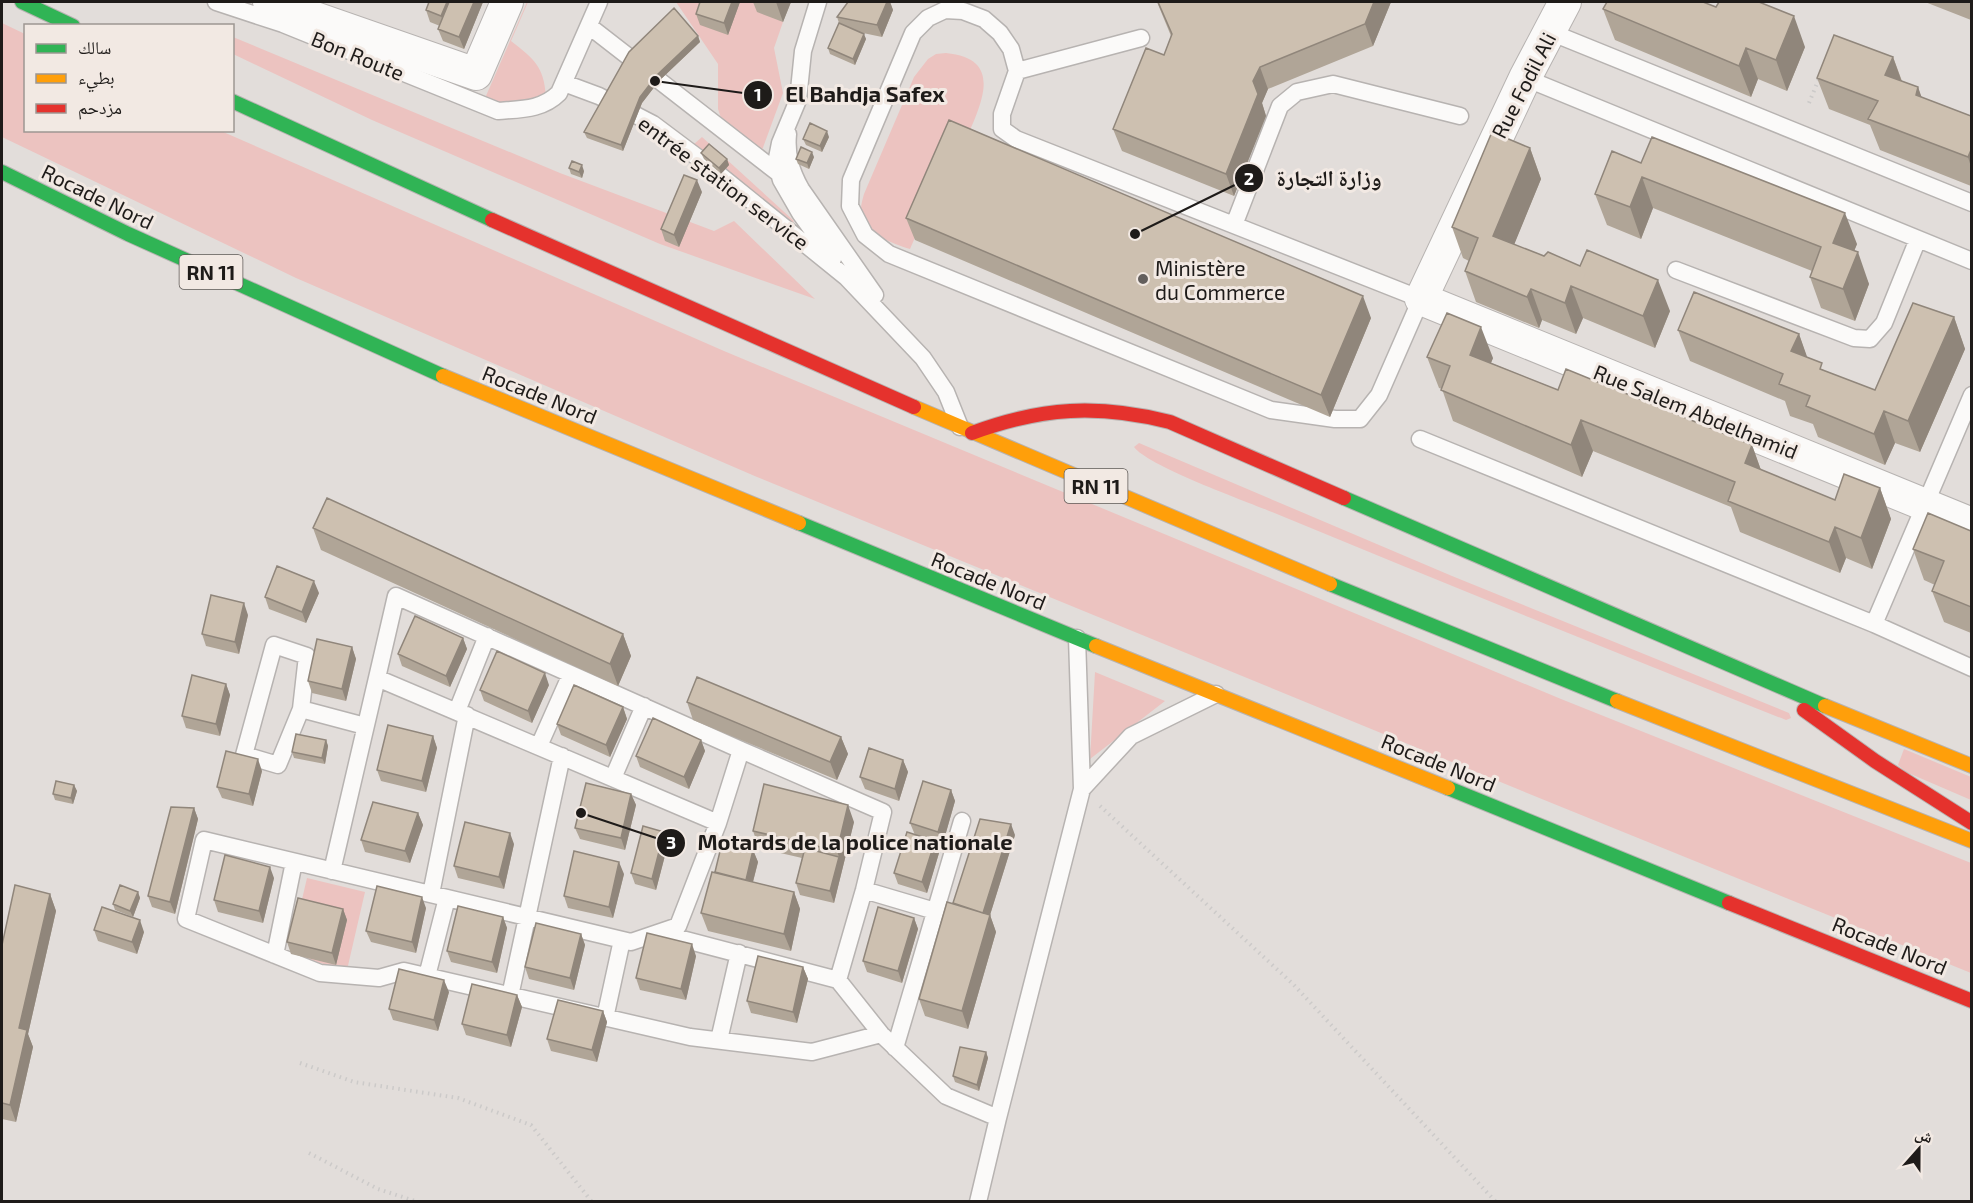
<svg xmlns="http://www.w3.org/2000/svg" width="1973" height="1203" font-family="'Exo 2','Noto Naskh Arabic',sans-serif">
	<style>
		.green { fill: #ecc3c0 }
		.lines { fill: none; stroke-linecap: round; stroke-linejoin: round }
		.lane-casing { stroke: #b7b3b1; stroke-width: 19 }
		.street-casing { stroke: #b7b3b1; stroke-width: 34 }
		.fast-casing { stroke: #b7b3b1; stroke-width: 16 }
		.slow-casing { stroke: #b7b3b1; stroke-width: 16 }
		.jam-casing { stroke: #b7b3b1; stroke-width: 16 }
		.path { stroke: #cccac9; stroke-width: 4; stroke-dasharray: 1.5 4.5; stroke-linecap: butt }
		.lane { stroke: #fbfaf9; stroke-width: 16 }
		.street { stroke: #fbfaf9; stroke-width: 32 }
		.fast { stroke: #30b455; stroke-width: 14 }
		.slow { stroke: #ff9f0a; stroke-width: 14 }
		.jam { stroke: #e5322d; stroke-width: 14 }
		.wall { fill: #b0a597 }
		.shaded-wall { fill: #90867b }
		.building { fill: #cdc0b0; stroke: #90867b; stroke-width: 1.5 }
		.poi-dot { fill: #635f5d; stroke: #f2e9e3; stroke-width: 2 }
		.labels { text-anchor: middle; dominant-baseline: central; stroke-width: 6; stroke-linejoin: round; paint-order: stroke }
		.shield { fill: #f2e9e3; stroke: #5e5956; stroke-width: 1.5 }
		.shield-label { font-size: 20px; font-weight: bold; fill: #1e1b19 }
		.street-label { font-size: 21px; fill: #1e1b19; stroke: #f2e9e3 }
		.poi-label { font-size: 21px; fill: #1e1b19; stroke: #f2e9e3; text-anchor: start }
		.leader { fill: none; stroke: #1e1b19; stroke-width: 2 }
		.callout-dot { fill: #1e1b19; stroke: #f2e9e3; stroke-width: 2 }
		.mark-label { font-size: 18px; text-anchor: middle; font-weight: bold; fill: #fff }
		.callout-label { font-size: 22px; text-anchor: middle; font-weight: bold; fill: #1e1b19; stroke: #f2e9e3; stroke-width: 6; stroke-linejoin: round; paint-order: stroke }
	</style>
	<rect width="100%" height="100%" fill="#e2ddda"/>
	<path class="green" d="M527,2H528L511,41C534,59 544,66 546,97L523,110L482,105Z
		M676,2H761L783,22L774,48L783,93L761,153L725,130L718,109V64Z
		M2,23L25,34L26,130L221,131L724,351L1561,699L1971,863V973L1559,806L757,477L296,278L2,137Z
		M233,37L560,173L714,231L734,221L815,299L660,244L372,120L233,54Z
		M946,53C1008,59 978,109 964,145L956,142L910,249C892,243 860,233 861,208C861,204 863,198 864,194L914,77L928,59L936,54Z
		M702,137L794,221L787,228L693,145Z
		M1139,443L1452,576L1789,713L1791,718L1786,720C1614,652 1443,583 1272,512C1245,501 1148,466 1134,447Z
		M1095,672L1165,701L1090,759Z
		M1904,749L1971,777V800L1906,772L1898,765Z
		M307,878L365,892L347,970L289,955Z"/>
	<g class="lines">
		<g class="lane-casing">
			<path id="lane" d="M216,2L283,24L498,111C521,109 542,110 559,93L599,2
				M818,2L803,51L798,100L780,143L776,163L781,180L800,213L833,259
				M945,10L963,11L984,19L1000,33L1011,49L1017,71L1002,114V129L1016,139L1421,299L1379,395L1360,419H1335L1271,410L889,254L865,235L850,206L851,180L913,33L928,18Z
				M589,26L777,172
				M1550,32L1972,203
				M1017,71L1141,38
				M1525,78L1972,261
				M564,83L599,96L653,124L701,160L846,277L923,358L946,392L960,427
				M788,134C786,155 791,171 801,189L875,295
				M1234,225L1280,106L1297,92L1333,84L1460,116
				M1676,270L1854,338L1870,339L1884,323L1918,239
				M1420,439L1874,624L1972,395
				M1874,624L1972,668
				M377,678L396,596L741,750
				M301,709L278,765L244,755L274,645L307,656L301,709L365,726
				M457,711L487,636
				M539,746L571,674
				M613,778L644,706
				M1082,789L1131,736L1216,694
				M332,871L377,678L718,823
				M864,890L935,911
				M431,894L467,715
				M659,933L838,980
				M275,955L294,862
				M427,976L447,898
				M510,996L562,756
				M605,1018L622,940
				M881,1034L812,1052L690,1037L404,971L379,978L320,973L186,919L204,840L631,942L678,926L718,823L741,750L883,812L864,890L838,980L881,1034L946,1096L998,1118L978,1202
				M719,1040L739,953
				M895,1048L962,821
				M998,1118L1082,789L1077,638"/>
		</g>
		<g class="street-casing">
			<path id="street" d="M269,2L476,74L507,2
				M1565,2L1525,78L1421,299L1972,524"/>
		</g>
		<g class="fast-casing">
			<path id="fast" d="M22,2L73,26
				M232,101L492,220
				M2,172L128,234L443,376
				M1344,498L1825,706
				M799,523L1096,646
				M1330,584L1617,701
				M1448,788L1729,903"/>
		</g>
		<g class="slow-casing">
			<path id="slow" d="M443,376L799,523
				M914,407L1330,584
				M1096,646L1448,788
				M1617,701L1972,841
				M1825,706L1972,766"/>
		</g>
		<g class="jam-casing">
			<path id="jam" d="M492,220L914,407
				M972,433C1042,407 1098,404 1170,422L1344,498
				M1804,710L1875,761L1972,823
				M1729,903L1972,1001"/>
		</g>
		<path class="path" d="M1809,103L1820,76
			M1100,806L1293,984L1496,1202
			M300,1063L354,1082L458,1098L531,1125L592,1202
			M309,1153L378,1189L418,1202"/>
		<use href="#lane" class="lane"/>
		<use href="#street" class="street"/>
		<use href="#fast" class="fast"/>
		<use href="#slow" class="slow"/>
		<use href="#jam" class="jam"/>
	</g>
	<path class="wall" d="M483,2L464,49L443,41L438,29L440,26L430,22L426,10Z
		M700,2H740L728,35L700,25L696,14Z
		M753,2H791L783,22L757,12Z
		M848,2H890L893,10L882,37L863,33L866,39L855,65L830,54L828,48L839,23L837,17Z
		M1157,2H1391L1373,46L1268,89L1262,103L1266,116L1234,196L1122,151L1113,129L1164,55L1171,36Z
		M1925,2H1971V20Z
		M1603,9L1805,47L1787,91L1758,79L1751,97L1615,40Z
		M698,36L700,42L659,81L642,103L623,151L587,138L584,132Z
		M1893,57L1902,81L1918,87L1921,97L1971,116V186L1880,150L1870,125L1829,109L1817,78Z
		M829,137L822,152L806,145L803,139Z
		M1530,148L1541,179L1514,244L1670,311L1655,348L1583,318L1576,334L1542,320L1539,328L1476,302L1465,271L1469,261L1463,258L1452,227Z
		M701,153L727,159L729,165L721,174L704,159Z
		M814,157L809,169L798,164L796,159Z
		M1641,163L1857,244L1854,251L1869,284L1855,321L1821,308L1810,277L1812,271L1653,208L1641,239L1607,225L1595,194Z
		M569,168L584,171L582,178L571,174Z
		M702,192L679,247L665,241L661,229Z
		M906,218L1371,318L1330,417L915,240Z
		M1954,317L1965,349L1920,452L1895,443L1885,465L1818,437L1813,424L1790,416L1785,401L1690,361L1678,330L1799,334L1807,358L1825,371L1875,390Z
		M1427,357L1493,358L1491,363L1558,390L1752,445L1761,470L1835,500L1880,488L1891,519L1872,569L1846,558L1840,573L1740,532L1731,507L1593,451L1582,477L1453,421L1442,389L1439,388Z
		M313,528L623,634L631,656L618,686L321,550Z
		M1971,531V633L1944,622L1932,591L1935,585L1924,580L1913,549Z
		M319,593L306,623L269,609L265,597Z
		M248,615L239,654L206,646L202,634Z
		M463,638L467,649L450,687L402,666L398,654Z
		M352,647L356,659L346,701L312,693L308,681Z
		M226,684L230,695L220,736L186,728L182,716Z
		M549,685L532,723L484,701L480,690Z
		M687,702L841,737L848,754L837,780L693,720Z
		M623,707L627,719L610,757L561,735L557,724Z
		M433,736L437,748L426,792L381,781L377,770Z
		M326,740L328,746L325,764L294,758L292,752Z
		M701,740L705,751L689,789L640,767L636,756Z
		M903,760L908,772L899,801L865,789L860,777Z
		M262,771L253,806L222,798L217,787Z
		M74,785L77,791L73,804L55,800L53,794Z
		M951,790L955,801L943,843L915,835L939,853L927,893L898,884L894,873L915,835L910,823Z
		M631,794L636,805L625,850L580,839L575,828Z
		M194,808L198,819L175,914L152,907L148,896Z
		M418,813L423,825L410,863L365,852L361,840Z
		M854,822L834,903L800,895L796,883L802,858L759,848L753,831Z
		M1015,835L990,915L996,932L968,1029L925,1016L919,999L953,904Z
		M514,844L504,889L458,878L454,866Z
		M668,844L656,890L635,884L631,873Z
		M753,850L758,862L753,882L794,892L800,909L791,951L708,931L701,913L715,872Z
		M624,874L613,918L568,908L564,896Z
		M274,878L263,923L218,912L214,900Z
		M138,892L140,898L133,917L115,910L113,904Z
		M50,894L56,911L28,1034L33,1047L16,1122L2,1119V945Z
		M426,908L416,953L371,942L366,931Z
		M343,909L347,920L336,965L291,954L287,942Z
		M503,917L507,928L497,973L451,962L447,951Z
		M914,918L918,929L902,983L867,972L863,961Z
		M94,930L144,932L137,954L98,941Z
		M581,934L585,945L574,990L529,979L525,967Z
		M696,956L686,1000L640,990L636,978Z
		M803,967L808,979L797,1023L751,1013L747,1001Z
		M449,992L438,1031L393,1020L389,1009Z
		M517,995L522,1007L511,1047L466,1035L462,1024Z
		M603,1011L607,1022L597,1062L551,1051L547,1039Z
		M986,1052L988,1058L979,1091L955,1082L953,1076Z"/>
	<path class="shaded-wall" d="M447,2H456L446,28L441,16Z
		M474,2H483L464,49L459,37Z
		M732,2H740L728,35L724,23Z
		M776,2H791L783,22Z
		M887,2H890L893,10L882,37L877,25Z
		M1374,2H1391L1373,46L1365,24Z
		M1794,16L1805,47L1787,91L1776,60Z
		M864,34L866,39L855,65L853,59Z
		M698,36L700,42L659,81L642,103L623,151L621,145L640,97L657,75Z
		M1746,48L1758,79L1751,97L1739,66Z
		M1893,57L1904,88L1885,75Z
		M1260,67L1268,89L1262,103L1266,116L1234,196L1226,174L1253,81Z
		M1918,87L1929,118L1916,95Z
		M827,131L829,137L822,152L820,146Z
		M1530,148L1541,179L1505,267L1493,236Z
		M1971,150V167L1968,157Z
		M812,152L814,157L809,169L807,163Z
		M727,159L729,165L721,174L719,168Z
		M582,165L584,171L582,178L579,172Z
		M1642,177L1653,208L1641,239L1630,207Z
		M697,180L702,192L679,247L674,235Z
		M1845,213L1857,244L1845,274L1833,243Z
		M1858,252L1869,284L1855,321L1843,289Z
		M1658,280L1670,311L1655,348L1643,316Z
		M1571,286L1583,318L1576,334L1565,303Z
		M1531,289L1542,320L1539,328L1527,297Z
		M1363,296L1371,318L1330,417L1321,395Z
		M1954,317L1965,349L1920,452L1908,421Z
		M1481,327L1493,358L1481,386L1470,355Z
		M1799,334L1810,365L1791,351Z
		M1884,411L1895,443L1885,465L1874,434Z
		M1581,420L1593,451L1582,477L1571,445Z
		M1752,445L1763,476L1745,463Z
		M1880,488L1891,519L1872,569L1861,538Z
		M1835,527L1846,558L1840,573L1829,542Z
		M314,581L319,593L306,623L302,612Z
		M244,603L248,615L239,654L235,642Z
		M623,634L631,656L618,686L610,664Z
		M463,638L467,649L450,687L446,676Z
		M352,647L356,659L346,701L342,689Z
		M545,673L549,685L532,723L528,711Z
		M226,684L230,695L220,736L216,724Z
		M623,707L627,719L610,757L606,745Z
		M433,736L437,748L426,792L422,781Z
		M841,737L848,754L837,780L830,762Z
		M326,740L328,746L325,764L322,758Z
		M701,740L705,751L689,789L684,777Z
		M258,759L262,771L253,806L249,794Z
		M903,760L908,772L899,801L895,789Z
		M74,785L77,791L73,804L71,798Z
		M951,790L955,801L943,843L938,832Z
		M631,794L636,805L625,850L621,838Z
		M848,805L854,822L834,903L830,891L839,857L837,851Z
		M194,808L198,819L175,914L170,902Z
		M418,813L423,825L410,863L405,851Z
		M1011,824L1015,835L990,915L996,932L968,1029L962,1011L983,913Z
		M664,832L668,844L656,890L652,879Z
		M510,833L514,844L504,889L499,877Z
		M935,841L939,853L927,893L922,882Z
		M753,850L758,862L749,897L745,885Z
		M619,862L624,874L613,918L609,907Z
		M270,867L274,878L263,923L259,911Z
		M138,892L140,898L133,917L130,911Z
		M794,892L800,909L791,951L784,934Z
		M50,894L56,911L28,1034L33,1047L16,1122L10,1105L19,1028Z
		M422,897L426,908L416,953L412,942Z
		M343,909L347,920L336,965L332,953Z
		M503,917L507,928L497,973L492,962Z
		M914,918L918,929L902,983L898,971Z
		M140,920L144,932L137,954L132,942Z
		M581,934L585,945L574,990L570,978Z
		M692,944L696,956L686,1000L681,989Z
		M803,967L808,979L797,1023L793,1012Z
		M444,980L449,992L438,1031L434,1020Z
		M517,995L522,1007L511,1047L507,1035Z
		M603,1011L607,1022L597,1062L592,1050Z
		M986,1052L988,1058L979,1091L977,1085Z"/>
	<path class="building" d="M429,2H447L441,16L426,10Z
		M449,2H474L459,37L438,29Z
		M700,2H732L724,23L696,14Z
		M848,2H887L877,25L837,17Z
		M1158,2H1374L1365,24L1260,67L1253,81L1258,94L1226,174L1113,129L1146,48L1164,55L1172,34Z
		M1607,2H1703L1716,7L1719,2H1759L1794,16L1776,60L1746,48L1739,66L1603,9Z
		M674,8L698,36L657,75L640,97L621,145L584,132L629,52Z
		M839,23L864,34L853,59L828,48Z
		M1834,35L1893,57L1885,75L1918,87L1916,95L1971,116V150L1968,157L1868,119L1878,101L1817,78Z
		M949,120L1363,296L1321,395L906,218Z
		M810,123L827,131L820,146L803,139Z
		M1492,132L1530,148L1493,236L1544,256L1548,252L1580,266L1587,250L1658,280L1643,316L1571,286L1565,303L1531,289L1527,297L1465,271L1478,238L1452,227Z
		M1652,137L1845,213L1833,243L1858,252L1843,289L1810,277L1821,247L1642,177L1630,207L1595,194L1612,151L1641,163Z
		M709,144L727,159L719,168L701,153Z
		M801,147L812,152L807,163L796,159Z
		M572,161L582,165L579,172L569,168Z
		M684,175L697,180L674,235L661,229Z
		M1694,292L1799,334L1791,351L1822,363L1820,369L1875,390L1913,303L1954,317L1908,421L1884,411L1874,434L1806,406L1810,396L1779,384L1783,374L1678,330Z
		M1447,313L1481,327L1470,355L1558,390L1566,369L1752,445L1745,463L1835,500L1844,474L1880,488L1861,538L1835,527L1829,542L1728,501L1735,482L1581,420L1571,445L1441,390L1450,366L1427,357Z
		M327,498L623,634L610,664L313,528Z
		M1928,513L1971,531V607L1932,591L1944,561L1913,549Z
		M277,566L314,581L302,612L265,597Z
		M211,595L244,603L235,642L202,634Z
		M415,616L463,638L446,676L398,654Z
		M317,639L352,647L342,689L308,681Z
		M497,651L545,673L528,711L480,690Z
		M192,675L226,684L216,724L182,716Z
		M697,677L841,737L830,762L687,702Z
		M574,685L623,707L606,745L557,724Z
		M653,718L701,740L684,777L636,756Z
		M388,725L433,736L422,781L377,770Z
		M296,734L326,740L322,758L292,752Z
		M869,748L903,760L895,789L860,777Z
		M226,751L258,759L249,794L217,787Z
		M56,781L74,785L71,798L53,794Z
		M923,781L951,790L938,832L910,823Z
		M586,783L631,794L621,838L575,828Z
		M764,784L848,805L837,851L753,831Z
		M373,802L418,813L405,851L361,840Z
		M171,807L194,808L170,902L148,896Z
		M980,819L1011,824L983,913L953,903Z
		M465,822L510,833L499,877L454,866Z
		M643,826L664,832L652,879L631,873Z
		M907,832L935,841L922,882L894,873Z
		M722,843L753,850L746,880L715,872Z
		M805,848L839,857L830,891L796,883Z
		M574,851L619,862L609,907L564,896Z
		M225,855L270,867L259,911L214,900Z
		M712,872L794,892L784,934L701,913Z
		M15,885L50,894L19,1028L27,1030L10,1105L2,1103V945Z
		M120,885L138,892L130,911L113,904Z
		M377,886L422,897L412,942L366,931Z
		M298,898L343,909L332,953L287,942Z
		M947,902L990,915L962,1011L919,999Z
		M458,906L503,917L492,962L447,951Z
		M102,907L140,920L132,942L94,930Z
		M878,907L914,918L898,971L863,961Z
		M536,923L581,934L570,978L525,967Z
		M647,933L692,944L681,989L636,978Z
		M758,956L803,967L793,1012L747,1001Z
		M399,969L444,980L434,1020L389,1009Z
		M472,984L517,995L507,1035L462,1024Z
		M558,1000L603,1011L592,1050L547,1039Z
		M960,1047L986,1052L977,1085L953,1076Z"/>
	<circle class="poi-dot" cx="1143" cy="279" r="6"/>
	<g class="labels">
		<g class="shield">
			<rect x="179.5" y="255" width="63" height="34" rx="4.5"/>
			<rect x="1064.5" y="469" width="63" height="34" rx="4.5"/>
		</g>
		<g class="shield-label">
			<text x="211" y="272">RN 11</text>
			<text x="1096" y="486">RN 11</text>
		</g>
		<g class="street-label">
			<text transform="translate(358 55) rotate(22)">Bon Route</text>
			<text transform="translate(1523 85) rotate(-63)">Rue Fodil Ali</text>
			<text transform="translate(724 182) rotate(37)">entrée station service</text>
			<text transform="translate(98 196) rotate(26)">Rocade Nord</text>
			<text transform="translate(540 394) rotate(22)">Rocade Nord</text>
			<text transform="translate(1696 411) rotate(22)">Rue Salem Abdelhamid</text>
			<text transform="translate(989 580) rotate(22)">Rocade Nord</text>
			<text transform="translate(1439 762) rotate(22)">Rocade Nord</text>
			<text transform="translate(1890 945) rotate(22)">Rocade Nord</text>
		</g>
		<g class="poi-label">
			<text x="1155" y="267">Ministère<tspan x="1155" dy="24">du Commerce</tspan></text>
		</g>
	</g>
	<path class="leader" d="M655 81L758 95M1135 234L1249 178M581 813L671 843"/>
	<g class="callout-dot">
		<circle cx="655" cy="81" r="6"/>
		<circle cx="1135" cy="234" r="6"/>
		<circle cx="581" cy="813" r="6"/>
		<circle cx="758" cy="95" r="15"/>
		<circle cx="1249" cy="178" r="15"/>
		<circle cx="671" cy="843" r="15"/>
	</g>
	<g class="mark-label">
		<text x="758" y="101">1</text>
		<text x="1249" y="185">2</text>
		<text x="671" y="849">3</text>
	</g>
	<g class="callout-label">
		<text x="865" y="102">El Bahdja Safex</text>
		<text x="1329" y="186">وزارة التجارة</text>
		<text x="855" y="850">Motards de la police nationale</text>
	</g>
	<rect width="1973" height="1203" fill="none" stroke="#1e1b19" stroke-width="6"/>
	<rect x="24" y="24" width="210" height="108" fill="#f2e9e3" stroke="#9d9792" stroke-width="1.5"/>
	<rect x="36" y="44" width="30" height="9" fill="#30b455" stroke="#9d9792" stroke-width="1.5"/>
	<text x="78" y="54" font-size="18" fill="#1e1b19">سالك</text>
	<rect x="36" y="74" width="30" height="9" fill="#ff9f0a" stroke="#9d9792" stroke-width="1.5"/>
	<text x="78" y="84" font-size="18" fill="#1e1b19">بطيء</text>
	<rect x="36" y="104" width="30" height="9" fill="#e5322d" stroke="#9d9792" stroke-width="1.5"/>
	<text x="78" y="114" font-size="18" fill="#1e1b19">مزدحم</text>
	<g transform="translate(1919 1149) rotate(21)" stroke="#f2e9e3" stroke-width="4.5" paint-order="stroke">
	<path d="M0-4.5L10 22L0 15L-10 22Z" fill="#1e1b19"/>
	<text y="-9" font-size="16" font-weight="bold" text-anchor="middle" fill="#1e1b19">ش</text>
	</g>
</svg>
